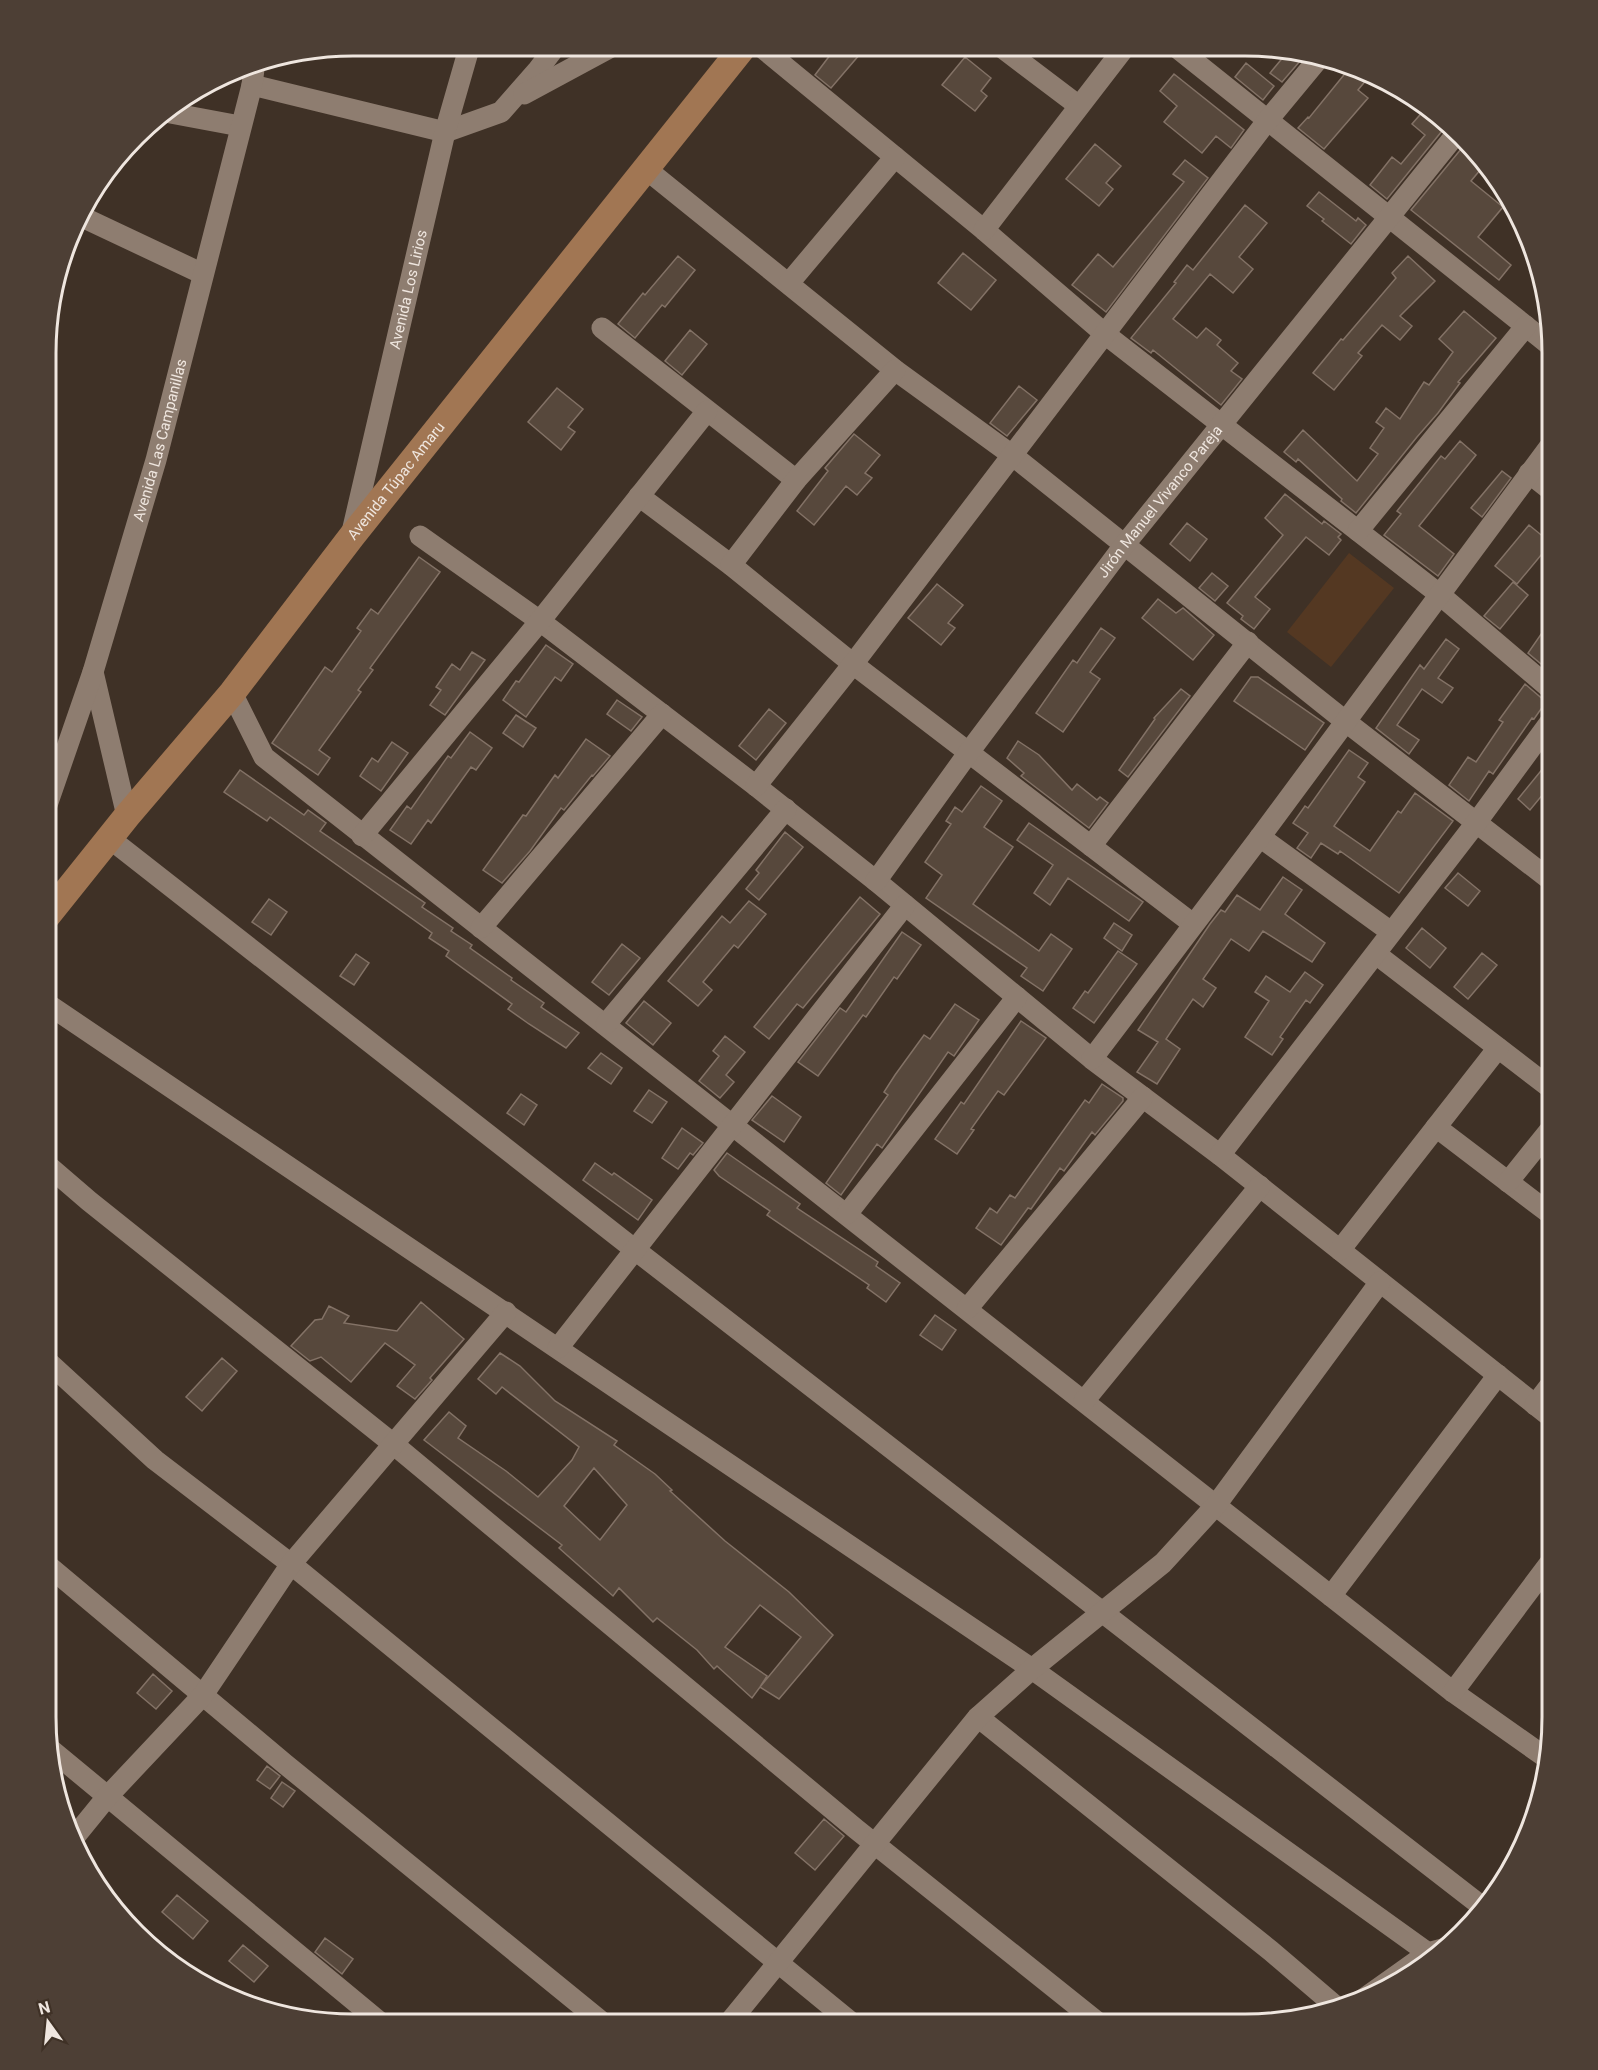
<svg xmlns="http://www.w3.org/2000/svg" width="1598" height="2070" font-family="Roboto,sans-serif">
	<style>
		.green { fill: #543822 }
		.building { fill: #57483c; stroke: #837266; stroke-width: 1.5; fill-rule: evenodd }
		.lines { fill: none; stroke-linecap: round; stroke-linejoin: round }
		.minor { stroke: #8e7d70; stroke-width: 21 }
		.major { stroke: #a17653; stroke-width: 27 }
		.labels { text-anchor: middle; dominant-baseline: central; stroke-width: 5; stroke-linejoin: round; paint-order: stroke }
		.street-label { font-size: 15px; fill: #efe6df; stroke: #3f3126 }
		.rim { fill: none; stroke: #efe6df; stroke-width: 3 }
	</style>
	<rect width="100%" height="100%" fill="#3f3126"/>
	<path class="green" d="M1349,553L1394,588L1331,667L1287,632Z"/>
	<path class="building" d="M837,46H850L860,54L831,88L815,75Z
		M1290,49L1307,53L1282,82L1270,73Z
		M965,57L991,78L981,91L987,96L975,111L942,85Z
		M1246,63L1274,86L1263,100L1235,77Z
		M1352,65L1372,73L1358,90L1368,98L1324,149L1298,128L1308,117L1309,118Z
		M1174,74L1244,130L1231,148L1216,136L1202,153L1164,122L1177,106L1160,91Z
		M1425,109L1446,126L1387,199L1370,185L1392,157L1401,164L1425,135L1412,124Z
		M1466,143L1479,153L1486,163L1471,181L1503,207L1478,237L1511,265L1499,280L1411,210Z
		M1095,144L1121,166L1106,183L1113,189L1099,206L1066,179Z
		M1185,160L1208,178L1106,312L1072,285L1098,254L1113,267L1184,182L1173,174Z
		M1319,192L1356,221L1358,218L1366,225L1351,244L1322,221L1324,219L1307,206Z
		M1245,205L1267,223L1239,257L1253,269L1233,293L1210,274L1173,319L1197,338L1206,328L1221,340L1217,345L1238,363L1231,371L1242,379L1221,405L1153,350L1151,353L1131,338L1176,283L1174,282L1187,265L1193,270Z
		M963,253L996,280L971,310L938,283Z
		M678,256L695,270L665,307L662,305L635,338L618,324L643,293L645,295Z
		M1408,256L1435,281L1400,316L1412,326L1400,340L1382,325L1358,353L1362,356L1334,390L1313,373L1341,339L1343,340L1396,278L1392,273Z
		M1464,311L1496,338L1458,382L1460,383L1438,413L1417,437L1356,513L1341,501L1342,499L1298,459L1296,462L1284,452L1303,430L1357,481L1378,454L1370,448L1384,428L1376,422L1386,408L1400,419L1424,382L1429,385L1453,352L1439,339Z
		M690,330L707,344L682,375L665,361Z
		M1019,386L1037,400L1007,436L990,423Z
		M557,388L583,409L568,427L575,432L561,450L528,422Z
		M854,434L880,455L865,473L872,478L857,495L846,486L814,525L797,511L828,471L825,468Z
		M1460,441L1476,455L1419,526L1454,554L1438,576L1384,535L1401,514L1397,511L1441,456L1445,459Z
		M1502,471L1511,478L1482,517L1471,508Z
		M1285,494L1322,524L1324,521L1341,534L1338,537L1341,540L1329,555L1306,537L1255,597L1270,609L1254,629L1241,619L1243,616L1227,603L1283,535L1265,518Z
		M1187,523L1207,539L1190,561L1170,544Z
		M1529,525L1551,543L1517,584L1495,566Z
		M419,557L440,572L370,668L373,670L358,690L361,692L319,750L330,758L318,775L272,743L325,667L332,672L361,631L357,628L371,609L378,614Z
		M1212,573L1228,586L1215,601L1199,588Z
		M1513,582L1528,595L1500,629L1484,616Z
		M937,584L963,605L948,623L955,628L941,645L908,618Z
		M1158,599L1176,613L1183,608L1214,635L1193,660L1142,618Z
		M1553,617V674L1528,653Z
		M1101,628L1115,638L1090,672L1100,679L1063,732L1036,713L1073,660L1077,663Z
		M1446,639L1459,649L1438,678L1453,688L1442,703L1422,689L1397,725L1419,740L1409,754L1376,728L1420,665L1424,669Z
		M546,645L573,664L561,681L555,677L526,717L503,700L516,681L519,682Z
		M472,652L485,660L445,715L430,705L441,690L436,687L452,664L460,670Z
		M1251,677H1258L1324,723L1305,750L1234,701Z
		M1525,684L1546,702L1534,719L1532,718L1493,774L1489,771L1469,801L1449,785L1468,757L1476,762L1503,722L1499,720Z
		M1181,689L1190,696L1128,777L1119,770L1155,719L1154,718Z
		M617,700L642,717L631,731L607,714Z
		M769,709L786,723L756,760L739,746Z
		M516,715L536,728L523,747L503,733Z
		M470,732L492,748L476,770L471,767L431,823L428,820L411,844L390,830L407,806L411,809L448,756L451,758Z
		M586,739L610,756L593,776L592,775L564,810L561,808L530,851L502,883L483,870L523,815L526,816L555,775L558,778Z
		M1018,741L1039,755L1072,790L1077,784L1097,800L1100,797L1108,803L1089,828L1021,776L1024,773L1007,758Z
		M392,742L408,753L381,791L360,776L372,758L378,762Z
		M1349,750L1368,763L1358,777L1365,782L1334,826L1370,851L1398,811L1401,813L1415,793L1453,821L1399,893L1340,851L1338,854L1321,843L1311,858L1297,848L1308,833L1293,823L1305,806L1308,808Z
		M1553,756V782L1530,810L1518,799Z
		M240,770L304,815L308,810L326,823L320,831L425,903L422,907L453,928L451,931L472,945L470,948L512,978L511,980L544,1003L541,1007L579,1033L566,1048L529,1024L508,1009L512,1004L446,956L449,951L429,938L432,933L270,817L267,821L224,792Z
		M981,786L1002,801L984,827L1013,847L973,904L1039,951L1051,934L1072,949L1043,991L1021,976L1027,968L926,898L942,875L925,862L951,824L946,821L955,807L962,812Z
		M1029,823L1143,902L1129,921L1068,878L1050,905L1034,893L1053,865L1017,840Z
		M785,832L803,847L759,900L746,889L759,873L756,870Z
		M1458,873L1480,891L1468,906L1445,888Z
		M1283,877L1302,890L1285,914L1325,943L1312,962L1263,931L1249,951L1231,939L1203,979L1216,988L1203,1007L1193,999L1166,1039L1180,1049L1157,1084L1137,1072L1158,1042L1138,1030L1210,924L1221,910L1225,912L1237,895L1260,910Z
		M860,897L880,914L803,1008L797,1004L769,1039L754,1027Z
		M269,899L287,912L271,935L252,922Z
		M749,901L766,914L738,948L734,945L703,982L712,990L698,1006L668,981L722,916L730,923Z
		M1114,923L1132,935L1122,951L1104,938Z
		M1422,928L1446,948L1430,968L1406,948Z
		M902,932L921,945L897,979L894,977L866,1017L863,1015L818,1076L798,1062L840,1008L846,1012Z
		M622,944L640,958L609,995L592,982Z
		M1118,951L1137,964L1094,1023L1073,1008L1085,991L1088,993Z
		M1482,953L1497,965L1468,999L1454,987Z
		M356,954L369,963L354,985L340,976Z
		M1305,972L1323,985L1310,1003L1306,1000L1280,1037L1283,1039L1272,1055L1245,1037L1269,1001L1255,992L1266,976L1290,992Z
		M644,1001L671,1023L653,1045L626,1023Z
		M955,1004L979,1020L954,1056L948,1052L882,1148L877,1144L841,1195L826,1183L888,1095L884,1092L895,1075L924,1035L930,1039Z
		M1021,1021L1046,1038L1004,1095L998,1091L971,1129L974,1130L957,1154L935,1139L961,1102L964,1104Z
		M725,1036L745,1052L726,1075L734,1082L720,1098L699,1081L719,1056L713,1051Z
		M601,1053L622,1068L611,1084L588,1068Z
		M1102,1084L1123,1098V1101L1095,1135L1092,1132L1064,1171L1060,1168L1031,1209L1028,1208L1001,1245L976,1228L990,1208L997,1213L1010,1195L1015,1198L1085,1100L1089,1103Z
		M649,1090L667,1102L652,1123L634,1111Z
		M521,1094L537,1105L524,1125L507,1113Z
		M772,1096L801,1117L784,1142L752,1120Z
		M682,1128L703,1143L693,1155L690,1153L678,1169L662,1158Z
		M727,1153L800,1204L797,1208L878,1262L876,1266L900,1283L886,1302L867,1288L869,1285L767,1215L770,1211L719,1176L714,1170Z
		M595,1163L612,1175L614,1173L652,1200L638,1220L583,1180Z
		M421,1302L464,1339L430,1378L432,1380L415,1399L397,1386L415,1365L385,1343L351,1382L321,1357L310,1361L291,1346L315,1320L322,1319L329,1306L349,1316L344,1323L397,1331Z
		M935,1315L956,1330L942,1350L920,1335Z
		M500,1353L520,1366L555,1401L617,1441L614,1445L655,1474L672,1490L670,1491L725,1541L789,1592L833,1635L779,1699L760,1687L752,1698L717,1666L714,1669L697,1650L657,1618L653,1622L619,1588L613,1596L559,1548L562,1545L424,1440L449,1412L466,1426L458,1438L506,1471L538,1497L572,1460L579,1447L502,1387L496,1394L478,1379ZM594,1468L627,1505L600,1540L564,1506ZM760,1605L801,1637L760,1687L767,1676L725,1647Z
		M222,1358L237,1371L202,1411L186,1397Z
		M153,1674L172,1691L156,1709L137,1693Z
		M267,1766L280,1776L270,1789L257,1780Z
		M282,1782L295,1791L283,1807L271,1798Z
		M824,1819L844,1836L815,1870L795,1853Z
		M177,1895L208,1921L193,1939L162,1912Z
		M325,1938L353,1959L342,1974L315,1952Z
		M243,1945L268,1966L254,1982L229,1961Z"/>
	<g class="lines">
		<g class="minor">
			<path d="M760,46L984,230L1105,334L1439,594L1553,691"/>
			<path d="M1001,47L1079,106"/>
			<path d="M1176,47L1552,347"/>
			<path d="M252,85L445,132L501,112L537,71L556,46"/>
			<path d="M524,94L613,46"/>
			<path d="M165,112L240,126"/>
			<path d="M646,169L895,370L1012,455L1345,721L1553,882"/>
			<path d="M80,216L203,274"/>
			<path d="M984,230L1125,47"/>
			<path d="M789,283L895,157"/>
			<path d="M602,328L796,480"/>
			<path d="M1529,473L1553,492"/>
			<path d="M639,496L731,565L853,664L1193,924"/>
			<path d="M1358,531L1526,326"/>
			<path id="s1" d="M352,532L445,132L470,45"/>
			<path d="M420,536L540,621L756,786L876,881L1092,1059L1220,1155L1552,1418"/>
			<path d="M731,565L796,480L895,370"/>
			<path d="M93,672L127,816"/>
			<path d="M232,693L264,757L1453,1692L1548,1759"/>
			<path d="M756,786L853,664L1267,121L1320,57"/>
			<path id="s2" d="M47,805L93,672L156,460L252,85L255,61"/>
			<path d="M362,836L540,621L707,411"/>
			<path d="M1260,837L1391,932"/>
			<path d="M109,838L634,1249L1484,1908"/>
			<path d="M1091,846L1248,642"/>
			<path id="s3" d="M876,881L969,752L1125,544L1457,133"/>
			<path d="M481,928L662,714"/>
			<path d="M1376,954L1553,1090"/>
			<path d="M46,1003L1032,1669L1435,1958"/>
			<path d="M606,1024L786,809"/>
			<path d="M1092,1059L1260,837L1553,442"/>
			<path d="M1436,1127L1553,1216"/>
			<path d="M1220,1155L1476,823L1553,718"/>
			<path d="M46,1164L89,1201L392,1443L856,1829L1101,2025"/>
			<path d="M1508,1182L1553,1126"/>
			<path d="M847,1214L1017,997"/>
			<path d="M1340,1250L1498,1048"/>
			<path d="M967,1309L1143,1097"/>
			<path d="M558,1348L905,905"/>
			<path d="M46,1360L155,1460L291,1564L853,2024"/>
			<path d="M1084,1401L1260,1186"/>
			<path d="M1535,1405L1552,1383"/>
			<path d="M45,1563L285,1764L603,2023"/>
			<path d="M1331,1596L1498,1375"/>
			<path d="M1453,1692L1552,1560"/>
			<path d="M978,1717L1271,1951L1339,2009"/>
			<path d="M49,1748L381,2023"/>
			<path d="M72,1840L107,1797L203,1695L291,1564L506,1312"/>
			<path d="M1359,2002L1428,1953L1450,1947"/>
			<path d="M728,2024L978,1717L1032,1669L1163,1563L1216,1505L1380,1282"/>
		</g>
		<path class="major" id="s4" d="M47,916L127,816L232,693L352,536L744,46"/>
	</g>
	<g class="labels">
		<g class="street-label">
			<text stroke="none"><textPath href="#s1" startOffset="249">Avenida Los Lirios</textPath></text>
			<text stroke="none"><textPath href="#s2" startOffset="382">Avenida Las Campanillas</textPath></text>
			<text stroke="none"><textPath href="#s4" startOffset="558">Avenida Túpac Amaru</textPath></text>
			<text stroke="none"><textPath href="#s3" startOffset="474">Jirón Manuel Vivanco Pareja</textPath></text>
		</g>
	</g>
	<path d="M0 0H1598V2070H0ZM353 56H1245A297 297 0 0 1 1542 353V1717A297 297 0 0 1 1245 2014H353A297 297 0 0 1 56 1717V353A297 297 0 0 1 353 56Z" fill="#4d3f35" fill-rule="evenodd"/>
	<path class="rim" d="M353 56H1245A297 297 0 0 1 1542 353V1717A297 297 0 0 1 1245 2014H353A297 297 0 0 1 56 1717V353A297 297 0 0 1 353 56Z"/>
	<g transform="translate(48 2022) rotate(345)" stroke="#3f3126" stroke-width="4.5" paint-order="stroke">
	<path d="M0-4.5L10 22L0 15L-10 22Z" fill="#efe6df"/>
	<text y="-9" font-size="16" font-weight="bold" text-anchor="middle" fill="#efe6df">N</text>
	</g>
</svg>
